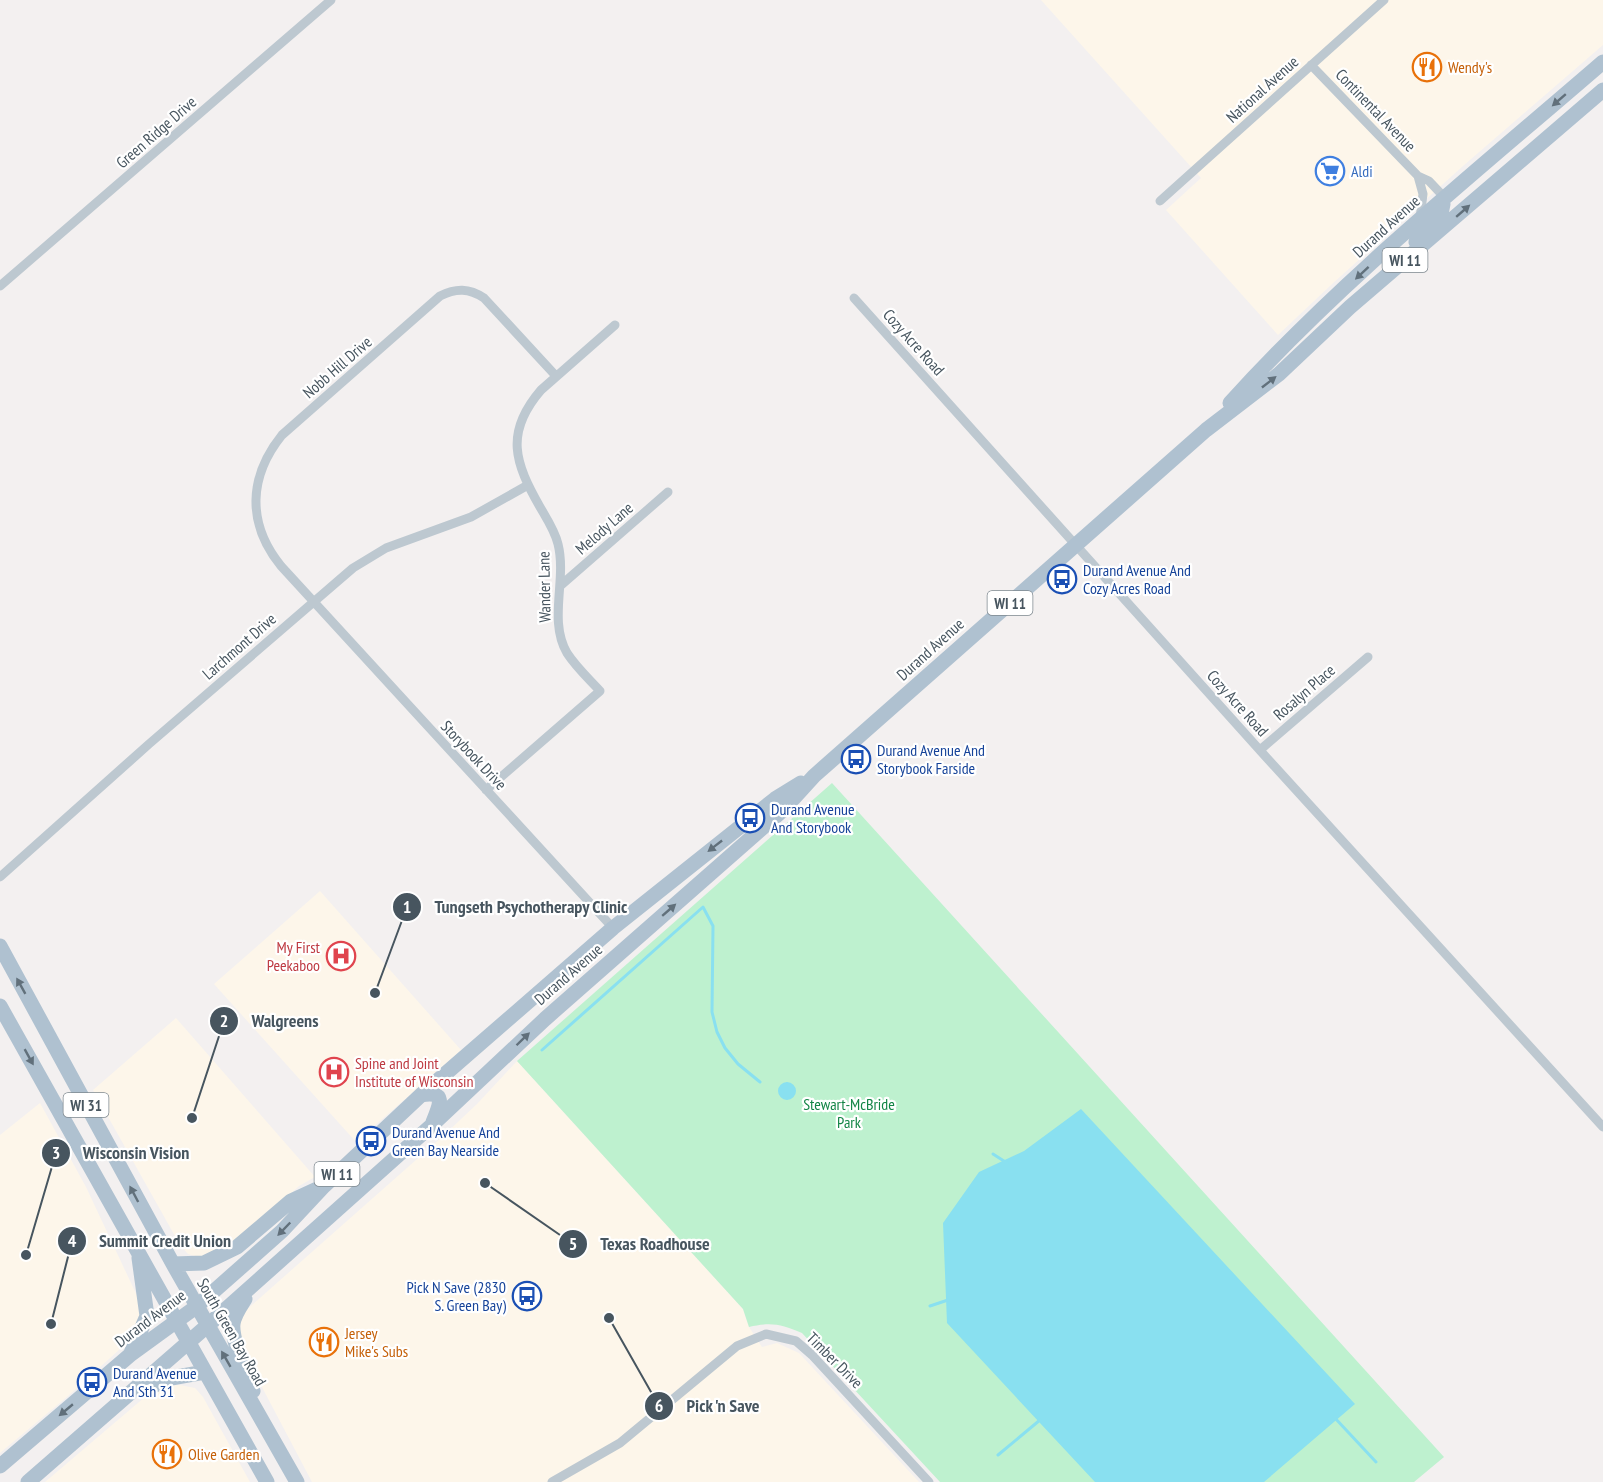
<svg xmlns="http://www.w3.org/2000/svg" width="1603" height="1482" font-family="'PT Sans Narrow',sans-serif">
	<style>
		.commercial { fill: #fdf6ea }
		.green { fill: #bef1cf }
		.water { fill: #89e0f0 }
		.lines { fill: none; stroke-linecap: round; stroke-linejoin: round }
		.stream { stroke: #89e0f0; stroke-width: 3 }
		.street { stroke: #bdc8d0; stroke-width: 9 }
		.primary { stroke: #afc1d0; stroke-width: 15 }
		.oneway { fill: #61707b }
		.labels { text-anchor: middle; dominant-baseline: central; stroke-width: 4.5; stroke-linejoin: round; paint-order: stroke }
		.shield { fill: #fff; stroke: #7e888f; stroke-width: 1.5 }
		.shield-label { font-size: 15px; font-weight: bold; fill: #47555f }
		.food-label { font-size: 16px; fill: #c56008; stroke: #fff; text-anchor: start }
		.street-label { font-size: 16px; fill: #47555f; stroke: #fff }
		.shop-label { font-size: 16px; fill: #366cbe; stroke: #fff; text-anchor: start }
		.transit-label { font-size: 16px; fill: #164399; stroke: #fff; text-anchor: start }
		.health-label { font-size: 16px; fill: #be3a42; stroke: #fff; text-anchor: end }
		.park-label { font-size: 16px; fill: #138546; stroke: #fff }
		.leader { fill: none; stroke: #47555f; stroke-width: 2 }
		.callout-dot { fill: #47555f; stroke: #fff; stroke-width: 2 }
		.mark-label { font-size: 18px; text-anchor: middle; font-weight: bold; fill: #fff }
		.callout-label { font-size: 18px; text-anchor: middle; font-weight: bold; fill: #47555f; stroke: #fff; stroke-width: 4.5; stroke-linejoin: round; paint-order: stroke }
	</style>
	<rect width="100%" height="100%" fill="#f3f0f0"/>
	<path class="commercial" d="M1041,0H1603V45L1463,166L1331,285L1278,335L1166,210L1201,178Z
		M320,891L461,1050L356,1142L214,984Z
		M176,1018L315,1177L299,1186L234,1244L208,1256L198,1257L188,1254L180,1245L93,1090Z
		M517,1061L743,1309L749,1327L762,1347L777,1343L799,1353L919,1482H312L245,1355L236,1331L244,1312L442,1137L477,1104Z
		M40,1103L86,1187L139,1300L141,1320L130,1340L68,1396L0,1453V1135Z
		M180,1385L195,1388L203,1397L250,1482H45L152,1391L166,1386Z"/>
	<path class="green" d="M832,783L1444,1457L1414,1482H940L802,1333C781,1324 771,1322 749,1327L743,1309L517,1061Z"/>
	<path class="water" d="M778 1091a9 9 0 1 1 18 0a9 9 0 1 1-18 0Z
		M1081,1109L1355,1404L1264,1482H1095L947,1323L943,1223L979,1172L1024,1151Z"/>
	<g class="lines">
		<path class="stream" d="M542,1050L703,907L713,926L712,1012L717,1032L725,1048L738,1064L760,1082
			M993,1154L1007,1163
			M930,1306L948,1300
			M1334,1417L1376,1462
			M998,1455L1040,1420"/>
		<path class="street" d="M1311,65L1418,176L1429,181L1445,198
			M1418,176L1423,194L1420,218
			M1160,201L1384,0
			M0,286L331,0
			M854,298L1266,757L1603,1127
			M556,376L484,298C469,288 456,288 440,296L282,435C249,476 246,523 281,566L613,928
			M560,586L668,492
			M1260,750L1368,657
			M486,790L600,691C589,679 576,667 567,653C548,620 567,580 558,544C555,531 547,519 540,507C515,463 504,433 541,390L615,325
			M0,877L149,744L353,568L386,548L471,517L528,485
			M552,1482L620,1443L737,1346L766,1334L796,1341L812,1355L929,1482"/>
		<path class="primary" d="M1416,242L1420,235L1441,214L1443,204
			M1230,403C1343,278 1476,172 1603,62
			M0,946L173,1264L297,1482
			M0,1006L267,1482
			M421,1095C447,1090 440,1105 433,1122
			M173,1264L204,1263L237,1247L291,1201L317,1189
			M245,1299C240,1307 234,1315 233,1324C231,1339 247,1376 253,1391
			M131,1353L147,1316L139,1258
			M141,1391L171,1378L205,1372
			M0,1466L130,1355L196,1307L282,1231L324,1186L421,1095L613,928L775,799L801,783
			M28,1482L207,1326L432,1125L545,1019L784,809L814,776L1206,430L1279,374L1350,307L1603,90"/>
	</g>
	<defs><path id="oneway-solid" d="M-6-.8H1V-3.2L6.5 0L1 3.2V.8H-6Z" transform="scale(1.5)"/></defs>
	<g class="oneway">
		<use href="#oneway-solid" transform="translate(1559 100) rotate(139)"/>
		<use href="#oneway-solid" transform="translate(1463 211) rotate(-41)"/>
		<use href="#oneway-solid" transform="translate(1362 273) rotate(137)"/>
		<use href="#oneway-solid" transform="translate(1269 382) rotate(-38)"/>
		<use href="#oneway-solid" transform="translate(715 846) rotate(142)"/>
		<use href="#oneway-solid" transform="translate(669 910) rotate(-41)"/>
		<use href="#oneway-solid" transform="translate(21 986) rotate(-119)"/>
		<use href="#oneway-solid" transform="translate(523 1039) rotate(-44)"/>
		<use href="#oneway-solid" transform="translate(29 1057) rotate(61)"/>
		<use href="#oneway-solid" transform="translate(134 1194) rotate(-118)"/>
		<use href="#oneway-solid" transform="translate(284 1229) rotate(134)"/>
		<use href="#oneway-solid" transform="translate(226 1359) rotate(-120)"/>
		<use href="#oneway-solid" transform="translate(66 1410) rotate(140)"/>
	</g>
	<defs>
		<g id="restaurant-ring" transform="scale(1.5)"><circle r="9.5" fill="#fff" stroke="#e8710a" stroke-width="1.5"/><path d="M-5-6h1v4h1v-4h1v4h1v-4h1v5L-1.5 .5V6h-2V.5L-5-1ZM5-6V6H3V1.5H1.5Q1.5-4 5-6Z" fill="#e8710a"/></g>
		<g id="supermarket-ring" transform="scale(1.5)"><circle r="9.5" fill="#fff" stroke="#3f7fe0" stroke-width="1.5"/><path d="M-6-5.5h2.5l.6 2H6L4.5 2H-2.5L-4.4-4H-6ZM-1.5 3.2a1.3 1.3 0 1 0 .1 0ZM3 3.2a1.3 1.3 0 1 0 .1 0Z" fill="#3f7fe0"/></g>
		<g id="bus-ring" transform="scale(1.5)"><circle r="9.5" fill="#fff" stroke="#1a4fb4" stroke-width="1.5"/><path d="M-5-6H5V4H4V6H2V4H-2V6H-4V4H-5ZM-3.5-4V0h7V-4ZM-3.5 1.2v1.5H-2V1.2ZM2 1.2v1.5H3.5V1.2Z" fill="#1a4fb4"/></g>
		<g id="hospital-ring" transform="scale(1.5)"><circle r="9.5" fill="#fff" stroke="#e0444e" stroke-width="1.5"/><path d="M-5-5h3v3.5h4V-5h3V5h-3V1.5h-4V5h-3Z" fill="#e0444e"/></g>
	</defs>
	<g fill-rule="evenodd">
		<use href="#restaurant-ring" x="1427" y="67"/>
		<use href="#supermarket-ring" x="1330" y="171"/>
		<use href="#bus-ring" x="1062" y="579"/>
		<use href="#bus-ring" x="856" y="759"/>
		<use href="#bus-ring" x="750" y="818"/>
		<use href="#hospital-ring" x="341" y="956"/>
		<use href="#hospital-ring" x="334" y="1072"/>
		<use href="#bus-ring" x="371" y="1141"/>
		<use href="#bus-ring" x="527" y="1296"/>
		<use href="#restaurant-ring" x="324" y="1342"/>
		<use href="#bus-ring" x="92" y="1382"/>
		<use href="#restaurant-ring" x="167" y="1454"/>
	</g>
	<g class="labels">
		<g class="shield">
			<rect x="1382.5" y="248" width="45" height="24" rx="4.5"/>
			<rect x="987.5" y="591" width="45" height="24" rx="4.5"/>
			<rect x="63.5" y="1093" width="45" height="24" rx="4.5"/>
			<rect x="314.5" y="1162" width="45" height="24" rx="4.5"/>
		</g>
		<g class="shield-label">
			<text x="1405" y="260">WI 11</text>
			<text x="1010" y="603">WI 11</text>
			<text x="86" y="1105">WI 31</text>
			<text x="337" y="1174">WI 11</text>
		</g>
		<g class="food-label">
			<text x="1448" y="67">Wendy's</text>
			<text x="345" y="1333">Jersey<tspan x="345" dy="18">Mike's Subs</tspan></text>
			<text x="188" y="1454">Olive Garden</text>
		</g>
		<g class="street-label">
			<text transform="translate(1262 89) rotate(-42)">National Avenue</text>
			<text transform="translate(1376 110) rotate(46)">Continental Avenue</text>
			<text transform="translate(156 132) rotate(-41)">Green Ridge Drive</text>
			<text transform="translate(1386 226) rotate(-42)">Durand Avenue</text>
			<text transform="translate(914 342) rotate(48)">Cozy Acre Road</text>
			<text transform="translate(337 367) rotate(-41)">Nobb Hill Drive</text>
			<text transform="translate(604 528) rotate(-41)">Melody Lane</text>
			<text transform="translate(544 587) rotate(-91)">Wander Lane</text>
			<text transform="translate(239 646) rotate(-41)">Larchmont Drive</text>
			<text transform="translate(930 649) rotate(-42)">Durand Avenue</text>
			<text transform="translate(1304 692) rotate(-41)">Rosalyn Place</text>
			<text transform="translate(1238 703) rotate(48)">Cozy Acre Road</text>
			<text transform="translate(474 755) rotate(47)">Storybook Drive</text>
			<text transform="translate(568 974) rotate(-41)">Durand Avenue</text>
			<text transform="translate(150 1318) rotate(-37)">Durand Avenue</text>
			<text transform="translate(232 1332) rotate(60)">South Green Bay Road</text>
			<text transform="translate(835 1360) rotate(45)">Timber Drive</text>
		</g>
		<g class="shop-label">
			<text x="1351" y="171">Aldi</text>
		</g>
		<g class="transit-label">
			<text x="1083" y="570">Durand Avenue And<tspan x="1083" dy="18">Cozy Acres Road</tspan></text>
			<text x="877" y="750">Durand Avenue And<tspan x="877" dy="18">Storybook Farside</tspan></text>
			<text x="771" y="809">Durand Avenue<tspan x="771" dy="18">And Storybook</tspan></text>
			<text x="392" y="1132">Durand Avenue And<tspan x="392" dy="18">Green Bay Nearside</tspan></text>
			<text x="506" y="1287" text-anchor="end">Pick N Save (2830<tspan x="506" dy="18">S. Green Bay)</tspan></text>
			<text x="113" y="1373">Durand Avenue<tspan x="113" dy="18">And Sth 31</tspan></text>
		</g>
		<g class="health-label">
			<text x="320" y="947">My First<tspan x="320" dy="18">Peekaboo</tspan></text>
			<text x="355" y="1063" text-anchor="start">Spine and Joint<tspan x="355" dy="18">Institute of Wisconsin</tspan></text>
		</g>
		<g class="park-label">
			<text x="849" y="1104">Stewart-McBride<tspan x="849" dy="18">Park</tspan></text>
		</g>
	</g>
	<path class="leader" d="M375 993L407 907M192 1118L224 1021M26 1255L56 1153M51 1324L72 1241M485 1183L573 1244M609 1318L659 1406"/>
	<g class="callout-dot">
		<circle cx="375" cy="993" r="6"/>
		<circle cx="192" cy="1118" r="6"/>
		<circle cx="26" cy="1255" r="6"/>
		<circle cx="51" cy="1324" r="6"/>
		<circle cx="485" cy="1183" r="6"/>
		<circle cx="609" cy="1318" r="6"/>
		<circle cx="407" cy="907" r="15"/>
		<circle cx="224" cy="1021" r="15"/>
		<circle cx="56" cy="1153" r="15"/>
		<circle cx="72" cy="1241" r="15"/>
		<circle cx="573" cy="1244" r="15"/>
		<circle cx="659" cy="1406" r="15"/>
	</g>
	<g class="mark-label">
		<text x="407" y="913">1</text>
		<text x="224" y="1027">2</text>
		<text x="56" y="1159">3</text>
		<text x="72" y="1247">4</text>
		<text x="573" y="1250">5</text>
		<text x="659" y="1412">6</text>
	</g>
	<g class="callout-label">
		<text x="531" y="913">Tungseth Psychotherapy Clinic</text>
		<text x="285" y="1027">Walgreens</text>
		<text x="136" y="1159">Wisconsin Vision</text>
		<text x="165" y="1247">Summit Credit Union</text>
		<text x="655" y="1250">Texas Roadhouse</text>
		<text x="723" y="1412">Pick 'n Save</text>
	</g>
</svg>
